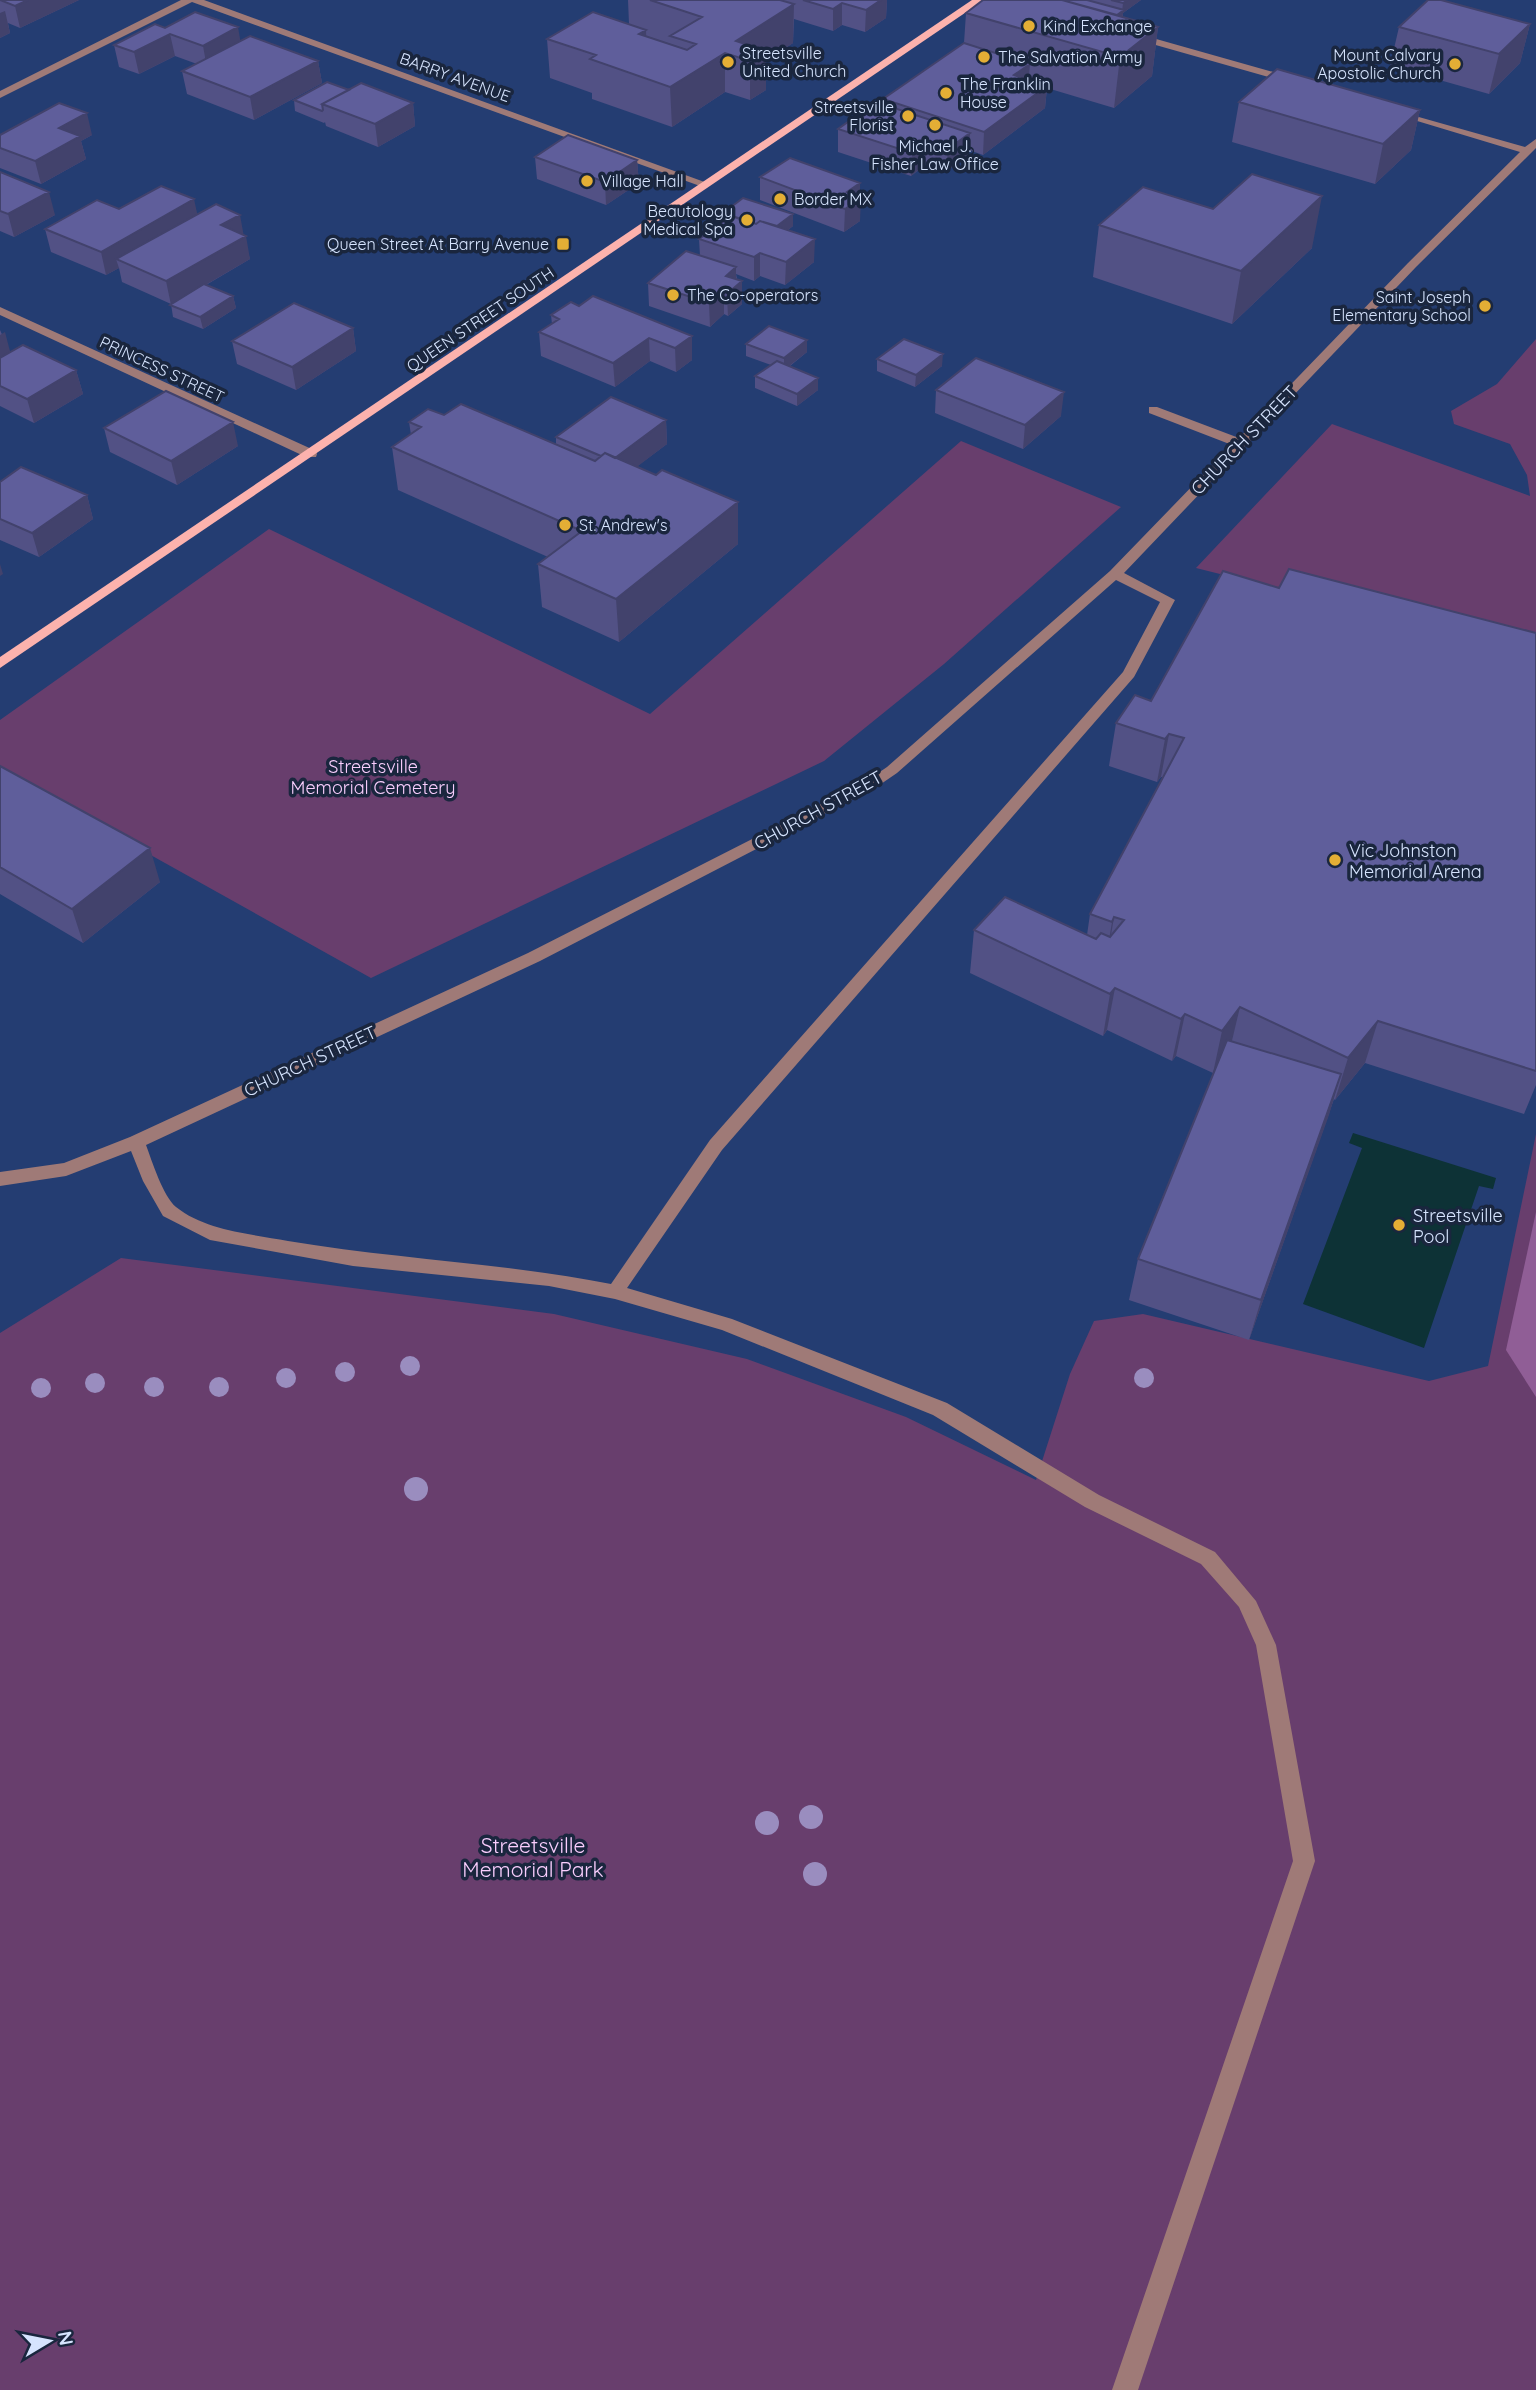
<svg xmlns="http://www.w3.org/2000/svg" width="1536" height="2390" font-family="Quicksand,sans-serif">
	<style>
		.green { fill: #683e6d }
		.forest { fill: #905e96 }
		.water { fill: #0d3236 }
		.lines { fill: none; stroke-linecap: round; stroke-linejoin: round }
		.minor { fill: #9f7a77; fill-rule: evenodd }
		.major { fill: #fcb2ad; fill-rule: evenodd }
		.tree { fill: #9a8dbf }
		.wall { fill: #525185 }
		.shaded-wall { fill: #42426c }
		.building { fill: #5f5e9b; stroke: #42426c; stroke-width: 2 }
		.poi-dot { fill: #e4ae35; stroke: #1a263e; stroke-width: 2.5 }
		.labels { text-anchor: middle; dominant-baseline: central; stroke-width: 7; stroke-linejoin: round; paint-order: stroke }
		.far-poi-label { font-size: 16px; fill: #d6e4fe; stroke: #1a263e; text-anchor: start }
		.far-street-label { font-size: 16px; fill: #d6e4fe; stroke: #1a263e }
		.street-label { font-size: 18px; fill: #d6e4fe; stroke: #1a263e }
		.park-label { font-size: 18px; fill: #facefe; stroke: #1a263e }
		.poi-label { font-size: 18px; fill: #d6e4fe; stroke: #1a263e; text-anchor: start }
		.near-park-label { font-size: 21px; fill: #facefe; stroke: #1a263e }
	</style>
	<rect width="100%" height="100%" fill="#243d72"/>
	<path class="green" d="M1536,339V653L1196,568L1332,424L1530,496L1527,475L1510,444L1454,424L1451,411L1497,384Z
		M961,441L1121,507L944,664L824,761L371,978L0,771V720L269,529L650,714Z
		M1536,1134V2390H0V1333L121,1258L554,1314L747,1359L906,1417L1036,1480L1070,1374L1094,1321L1143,1314L1429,1381L1488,1366Z"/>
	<path class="forest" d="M1536,1212V1397L1506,1350Z"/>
	<path class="water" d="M1353,1133L1496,1178L1493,1189L1479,1186L1424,1348L1303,1304L1362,1148L1349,1143Z"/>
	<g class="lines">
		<path class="minor" d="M181,0H204L710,184L700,186L192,2L0,98V91Z
			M1135,33L1298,79L1299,81L1290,83L1131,38L1130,36Z
			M1394,110L1525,147L1536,139V148L1416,267L1124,573L1175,600L1134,677L722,1150L627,1288L732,1319L947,1403L1099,1495L1215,1552L1256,1601L1276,1645L1315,1861L1138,2390H1112L1293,1861L1256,1645L1239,1607L1201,1564L1085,1507L933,1415L722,1330L615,1299L549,1286L353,1266L210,1240L163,1216L143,1181L131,1151L66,1176L0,1186V1172L64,1163L130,1137L528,953L868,780L887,767L1110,571L1232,445L1149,413V407H1157L1239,438L1408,263L1520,152L1394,114ZM1116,580L1160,602L1123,672L710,1140L611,1284C504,1263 395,1259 288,1241C252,1234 206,1231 176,1207C163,1196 152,1161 146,1145L540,961L878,786L897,773Z
			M0,307L316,451L317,454L316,457H306L0,315Z"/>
		<path class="major" d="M972,0H984L0,668V657Z"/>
	</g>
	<g class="tree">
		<circle cx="410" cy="1366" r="10"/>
		<circle cx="345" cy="1372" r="10"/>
		<circle cx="286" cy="1378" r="10"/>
		<circle cx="1144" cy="1378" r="10"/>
		<circle cx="95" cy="1383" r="10"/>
		<circle cx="154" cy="1387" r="10"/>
		<circle cx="219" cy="1387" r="10"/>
		<circle cx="41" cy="1388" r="10"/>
		<circle cx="416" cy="1489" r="12"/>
		<circle cx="811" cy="1817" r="12"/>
		<circle cx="767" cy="1823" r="12"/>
		<circle cx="815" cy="1874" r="12"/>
	</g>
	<path class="wall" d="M0,0H79L20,28L8,23L10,33L0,38Z
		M628,0H887L886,18L865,32L842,25L833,31L794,19L793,43L766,61V90L750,100L725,92L672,127L592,99V93L550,78L547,39L629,24Z
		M983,0H1141L1123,13V17L1158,27L1152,76L1114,108L1047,88L1045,108L983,155L969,150V155L946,172L925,165L911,176L838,152V129L883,104V99L964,43L966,13Z
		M1530,24L1520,63L1489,94L1390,66L1399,27Z
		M165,28L240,41L318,61L322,83L254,120L187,94L182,71L197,64L175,56L139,74L119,67L114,45Z
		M349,90L413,103L415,126L378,147L326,126L325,122L324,123L295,111L294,100Z
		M1239,102L1420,110L1411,150L1375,184L1232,142Z
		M0,135H92L81,141L86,159L41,184L0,168Z
		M535,157L637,160L639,183L606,205L537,179Z
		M0,172L55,215L14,237L0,231Z
		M760,177L860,197V221L844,232L760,200Z
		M119,209L197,215L243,235L250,259L206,285L233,296L236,308L203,329L173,317L171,304L122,282L119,268L106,275L51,252L45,229Z
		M723,213L793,214V226L788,230L814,262L785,285L760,276L754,281L736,274L742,304L728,316L724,314L710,327L649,306L648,283L700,256L699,239L723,221Z
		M1099,225L1312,248L1232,324L1093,277Z
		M579,306L692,336V360L676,372L650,361L615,387L541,356L539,332L552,324L551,315Z
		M353,328L356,351L296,390L237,364L232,341Z
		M0,330L10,352L76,370L83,394L34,423L0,406Z
		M746,344L807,352L790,366L818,390L797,406L755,388V376L771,365L746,356Z
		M877,359L942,366L915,387L877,371Z
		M936,390L1061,416L1023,449L935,413Z
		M444,415L556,444V437L666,420L667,444L636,467L656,475L738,502V544L619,642L542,607L538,564L548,557L398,490L392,447L411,435L409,422Z
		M104,428L238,446L177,485L110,452Z
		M0,482L87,495L93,519L39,557L0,540Z
		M1279,588L1536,633V1085L1524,1114L1365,1063L1335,1100L1334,1099L1249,1340L1129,1300L1138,1259L1215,1070L1213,1073L1176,1056L1172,1061L1107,1030L1103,1036L970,973L974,930L1087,935L1090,914L1163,777H1161L1157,782L1109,766L1116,723L1151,701Z
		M0,766L160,882L83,943L0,894Z"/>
	<path class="shaded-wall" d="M28,0H79L20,28L15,6Z
		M881,0H887L886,18L865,32L866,10Z
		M1128,0H1141L1123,13L1120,42L1101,28L1122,12L1123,3Z
		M842,3V25L833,31V9Z
		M794,4L793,43L766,61V90L750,100V61L736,41Z
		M5,11L10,33L0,38V13Z
		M1530,24L1520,63L1489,94L1499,54Z
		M238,27L242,50L207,68L203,46Z
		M1158,27L1152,76L1114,108L1120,57Z
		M646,30L647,69L639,34Z
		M170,34L175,56L139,74L134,52Z
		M725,53V92L672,127L670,87Z
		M318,61L322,83L254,120L250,97Z
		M1030,64L1028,86L1014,75Z
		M1047,86L1045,108L983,155L984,132Z
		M413,103L415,126L378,147L375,124Z
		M1420,110L1411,150L1375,184L1383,144Z
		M87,113L92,135L81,141L86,159L41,184L35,161L59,128Z
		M970,133L969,155L946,172L948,149Z
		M926,142L925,165L911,176L912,153Z
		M637,160L639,183L606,205L605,182Z
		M860,183V199L861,198L860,221L844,232L845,209L847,192Z
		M49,192L55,215L14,237L8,214Z
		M1322,196L1312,248L1232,324L1241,271Z
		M194,199L199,222L116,259L119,268L106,275L101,252Z
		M793,214V226L773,242V230Z
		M240,215L244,237L246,236L250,259L171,305L166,281L221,225Z
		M815,239L814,262L785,285L786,262Z
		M760,253V276L754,281V257Z
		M736,267V286L742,281V304L728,316L726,276Z
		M724,291V314L710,327L709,303Z
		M233,296L236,308L203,329L200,317Z
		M353,328L356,351L296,390L292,367Z
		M5,332L11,355L0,362V335Z
		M692,336V360L676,372L675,348Z
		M649,338L650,361L615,387L613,363Z
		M807,340V352L784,370V358Z
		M943,354L942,366L915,387L916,375Z
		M76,370L83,394L34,423L27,399Z
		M818,378V390L797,406V394Z
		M1064,392L1061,416L1023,449L1025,425Z
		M666,420L667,444L613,485L611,461Z
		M233,422L238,446L177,485L171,461Z
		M87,495L93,519L39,557L32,533Z
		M738,502V544L619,642L616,599Z
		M0,564L3,574L0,576Z
		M1169,734L1161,777L1157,782L1165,739Z
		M150,848L160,882L83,943L72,909Z
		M1114,917L1107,960L1105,964L1112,922Z
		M1115,988L1107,1030L1103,1036L1110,994Z
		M1240,1007L1230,1049L1213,1073L1222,1031Z
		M1185,1014L1176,1056L1172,1061L1181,1019Z
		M1378,1021L1365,1063L1335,1100L1348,1058Z
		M1341,1074L1329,1115L1249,1340L1261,1300Z"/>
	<path class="building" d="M0,0H28L15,6Z
		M650,0H780L794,4L736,41L766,51L750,61L725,53L670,87L590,59L596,55L547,39L593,12L646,30L639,34L687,50L696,44L670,36L702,17Z
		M803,0H881L866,10L842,3L833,9Z
		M983,0H1062L1158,27L1120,57L966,13Z
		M1062,0H1087L1124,10L1117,15Z
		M1111,0H1128L1123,3Z
		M1428,0H1441L1530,24L1499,54L1399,27Z
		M195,12L238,27L203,46L170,34L134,52L114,45L155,24L165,28Z
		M250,36L318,61L250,97L182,71Z
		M964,43L1030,64L1014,75L1047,86L984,132L883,99Z
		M1277,69L1420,110L1383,144L1239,102Z
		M327,82L349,90L322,104L323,110L322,111L294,100Z
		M361,83L413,103L375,124L322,104Z
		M876,102L970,133L948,149L926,142L912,153L838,129Z
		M59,103L87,113L59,128L80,136L35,161L0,148V135Z
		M568,135L637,160L605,182L535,157Z
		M790,158L860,183L847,192L861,198L845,209L760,177Z
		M0,172L49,192L8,214L0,211Z
		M1252,174L1322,196L1241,271L1099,225L1143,187L1213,209Z
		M161,186L194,199L101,252L45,229L97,200L119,209Z
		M743,198L793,214L777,226L760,221L756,224L723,213Z
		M216,204L240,215L221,225L246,236L166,281L116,259Z
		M731,216L756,224L760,221L815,239L786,262L760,253L754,257L699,239Z
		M686,251L736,267L726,276L742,281L728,293L724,291L709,303L648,283Z
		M204,284L233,296L200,317L170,305Z
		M593,296L692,336L675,348L649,338L613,363L539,332L559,319L551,315L571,302L579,306Z
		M294,303L353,328L292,367L232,341Z
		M769,326L807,340L784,358L746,344Z
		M904,339L943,354L916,375L877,359Z
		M23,345L76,370L27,399L0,386V358Z
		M976,358L1064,392L1025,425L936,390Z
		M777,361L818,378L797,394L755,376Z
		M166,391L233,422L171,461L104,428Z
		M611,397L666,420L615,458L605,453L601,456L556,437Z
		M461,404L595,461L605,453L656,475L662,470L738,502L616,599L538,564L582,531L392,447L421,427L409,422L428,409L444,415Z
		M21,467L87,495L32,533L0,519V482Z
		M1289,569L1536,633V1071L1378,1021L1348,1058L1240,1007L1222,1031L1185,1014L1181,1019L1115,988L1110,994L974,930L1005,897L1096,939L1101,933L1110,937L1124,920L1114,917L1112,922L1090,914L1184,738L1169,734L1165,739L1116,723L1135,695L1151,701L1223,571L1279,588Z
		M0,766L150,848L72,909L0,867Z
		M1227,1040L1341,1074L1261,1300L1138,1259Z"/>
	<g class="poi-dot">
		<circle cx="1029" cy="26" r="7"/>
		<circle cx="984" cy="57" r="7"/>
		<circle cx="728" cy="62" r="7"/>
		<circle cx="1455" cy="64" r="7"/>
		<circle cx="946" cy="93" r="7"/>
		<circle cx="908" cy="116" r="7"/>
		<circle cx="935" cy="125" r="7"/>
		<circle cx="587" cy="181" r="7"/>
		<circle cx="780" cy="199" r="7"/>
		<circle cx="747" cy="220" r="7"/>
		<rect x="556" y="237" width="14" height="14" rx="3.5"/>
		<circle cx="673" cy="295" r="7"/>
		<circle cx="1485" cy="306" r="7"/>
		<circle cx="565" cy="525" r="7"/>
		<circle cx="1335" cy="860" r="7"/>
		<circle cx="1399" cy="1225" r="7"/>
	</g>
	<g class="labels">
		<g class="far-poi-label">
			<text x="1043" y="26">Kind Exchange</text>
			<text x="742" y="53">Streetsville<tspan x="742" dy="18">United Church</tspan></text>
			<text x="1441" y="55" text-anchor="end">Mount Calvary<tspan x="1441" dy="18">Apostolic Church</tspan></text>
			<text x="998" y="57">The Salvation Army</text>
			<text x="960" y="84">The Franklin<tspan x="960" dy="18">House</tspan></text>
			<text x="894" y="107" text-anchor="end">Streetsville<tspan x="894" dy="18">Florist</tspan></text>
			<text x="935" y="146" text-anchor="middle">Michael J.<tspan x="935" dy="18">Fisher Law Office</tspan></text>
			<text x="601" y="181">Village Hall</text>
			<text x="794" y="199">Border MX</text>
			<text x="733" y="211" text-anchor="end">Beautology<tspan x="733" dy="18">Medical Spa</tspan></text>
			<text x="549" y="244" text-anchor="end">Queen Street At Barry Avenue</text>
			<text x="687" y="295">The Co-operators</text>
			<text x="1471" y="297" text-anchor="end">Saint Joseph<tspan x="1471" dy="18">Elementary School</tspan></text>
			<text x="579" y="525">St. Andrew's</text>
		</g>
		<g class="far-street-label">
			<text transform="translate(455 77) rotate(20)">BARRY AVENUE</text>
			<text transform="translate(480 319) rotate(-34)">QUEEN STREET SOUTH</text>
			<text transform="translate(162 369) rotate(25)">PRINCESS STREET</text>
		</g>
		<g class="street-label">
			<text transform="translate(1244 440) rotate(-46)">CHURCH STREET</text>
			<text transform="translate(818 810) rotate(-29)">CHURCH STREET</text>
			<text transform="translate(310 1061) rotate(-25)">CHURCH STREET</text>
		</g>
		<g class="park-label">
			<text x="373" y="766">Streetsville<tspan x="373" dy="21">Memorial Cemetery</tspan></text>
		</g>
		<g class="poi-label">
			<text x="1349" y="850">Vic Johnston<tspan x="1349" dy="21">Memorial Arena</tspan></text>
			<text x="1413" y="1215">Streetsville<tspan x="1413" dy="21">Pool</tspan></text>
		</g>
		<g class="near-park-label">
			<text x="533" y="1845">Streetsville<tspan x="533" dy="24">Memorial Park</tspan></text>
		</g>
	</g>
	<g transform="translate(49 2341) rotate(80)" stroke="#1a263e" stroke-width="5" paint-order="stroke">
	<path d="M0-5L12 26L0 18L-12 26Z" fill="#d6e4fe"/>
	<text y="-10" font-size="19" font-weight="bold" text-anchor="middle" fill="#d6e4fe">N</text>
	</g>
</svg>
